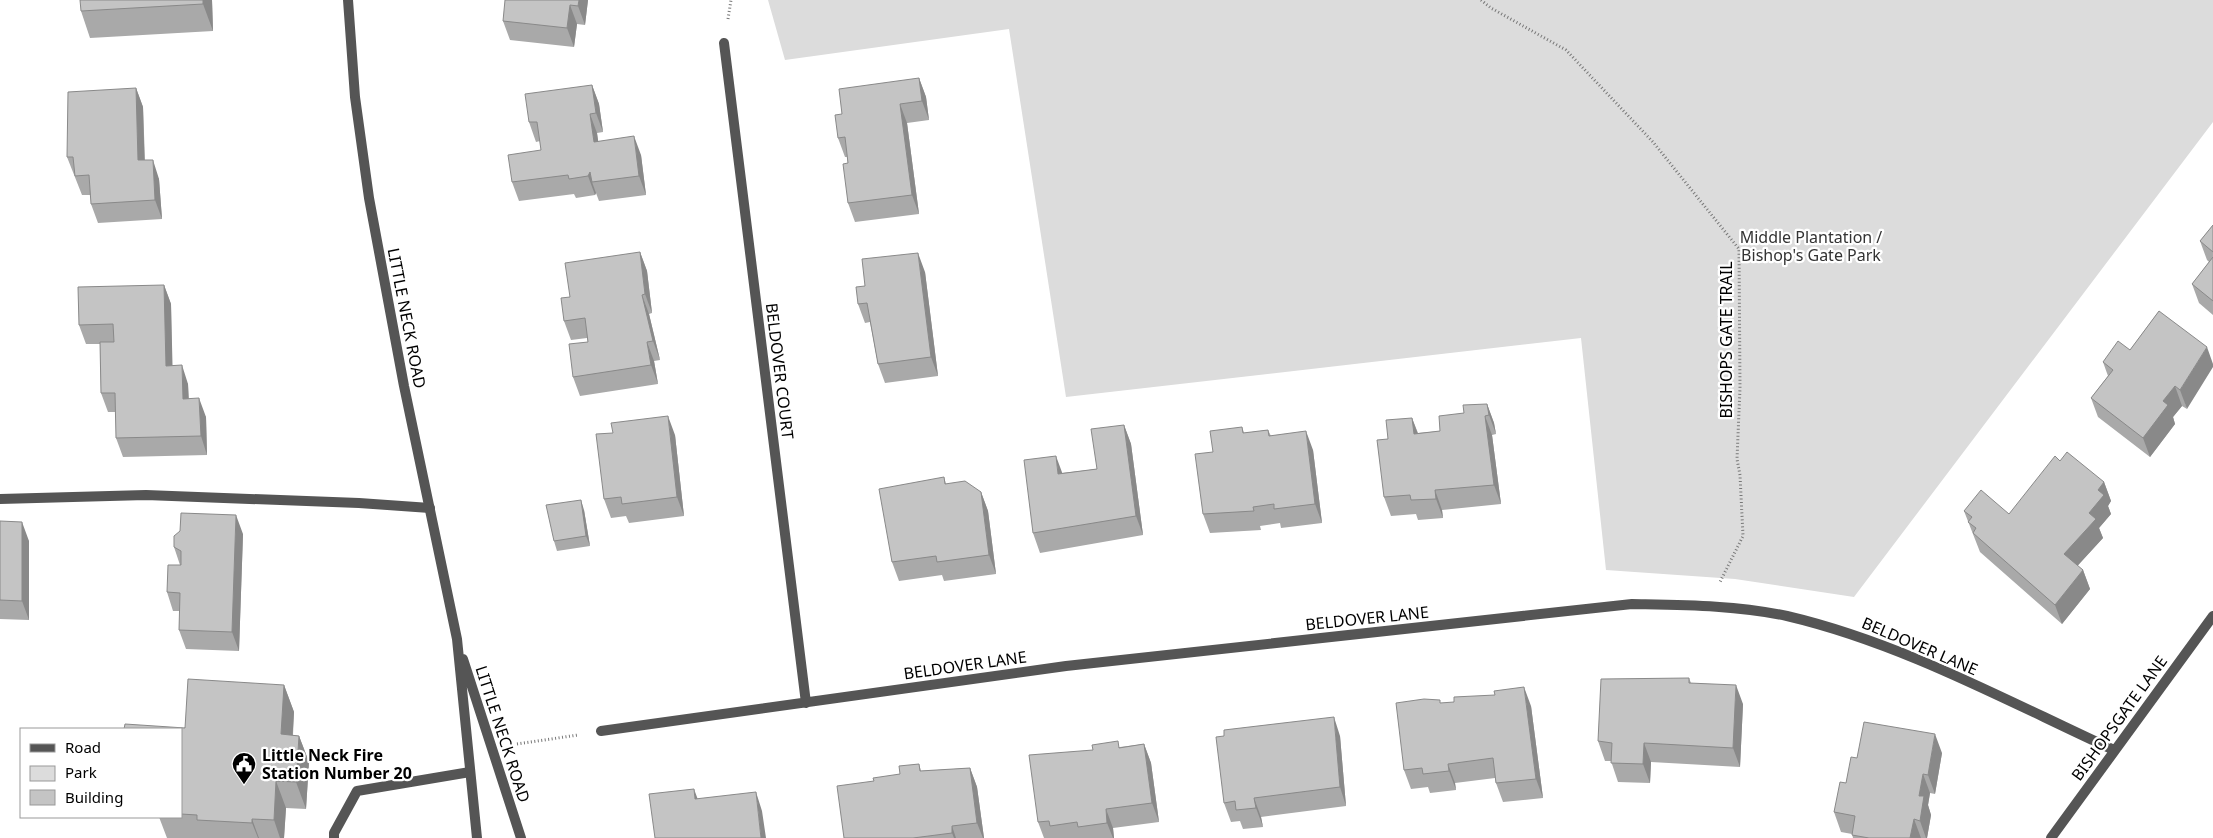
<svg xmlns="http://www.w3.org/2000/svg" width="2213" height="838" font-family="'Noto Sans',sans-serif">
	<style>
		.green { fill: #dcdcdc }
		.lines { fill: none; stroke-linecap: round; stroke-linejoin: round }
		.path { stroke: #777; stroke-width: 3; stroke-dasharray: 1 2.5; stroke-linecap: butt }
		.service { stroke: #555; stroke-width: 10 }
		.minor { stroke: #555; stroke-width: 10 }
		.tertiary { stroke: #555; stroke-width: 10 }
		.wall { fill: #a9a9a9 }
		.shaded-wall { fill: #898989 }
		.building { fill: #c4c4c4; stroke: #898989 }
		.labels { text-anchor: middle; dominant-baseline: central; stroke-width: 4.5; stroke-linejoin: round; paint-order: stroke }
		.park-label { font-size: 16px; fill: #333; stroke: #fff }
		.street-label { font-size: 16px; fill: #000; stroke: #fff }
		.poi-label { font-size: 16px; font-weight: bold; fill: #000; stroke: #fff; text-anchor: start }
	</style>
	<rect width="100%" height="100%" fill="#fff"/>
	<path class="green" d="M768,0H2213V122L1854,597L1735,579L1606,570L1581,338L1066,397L1009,29L785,60Z"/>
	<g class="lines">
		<path class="path" d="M1481,0L1491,8L1566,50L1653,142L1739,249L1740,388L1737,459L1740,475L1743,536L1720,582
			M728,19L731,0
			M517,744L578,735"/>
		<path class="service" d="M334,838V833L357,791L470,772"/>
		<path class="minor" d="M724,43L806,703
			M0,499L146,495L359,503L430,508
			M601,731L1066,666L1632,604C1683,605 1736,605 1787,616C1902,643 2007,701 2114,750
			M2051,838L2213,616"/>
		<path class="tertiary" d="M348,0L355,97L369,198L404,386L457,639L477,838
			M463,659L521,838"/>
	</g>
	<path class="wall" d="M212,0L213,31L90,38L81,11Z
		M588,0L585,25L577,24L574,47L510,40L503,21Z
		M919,78L926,97L929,120L907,123L919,214L855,222L848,203V163L847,157H845L838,138L842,114Z
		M592,85L599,104L603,132L597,133L598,141L641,155L646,195L599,201L596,193L595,195L576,198L574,194L519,201L512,182L541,150L540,141L536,142L529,122Z
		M136,88L143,107L145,160L159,179L162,219L98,223L91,204V195H82L67,157Z
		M2213,225V315L2199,303L2192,284L2209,262L2207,260L2200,241Z
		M640,252L647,271L652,313L649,314L660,360L654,361L658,384L580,396L573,377L588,342L587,338L571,340L564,321L570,297Z
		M925,272L938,376L885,383L878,364L870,322L865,323L858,304L865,286Z
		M164,285L171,304L172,366L188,384L189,399L206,417L207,455L123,457L116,438V412H108L101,393L100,344H86L79,325Z
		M2159,311L2187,409L2182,406L2173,417L2175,424L2150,457L2098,417L2091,398L2108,376L2103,362L2130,350Z
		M1487,404L1494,423L1496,434L1492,435L1501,504L1442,510L1443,518L1418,520L1416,514L1391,516L1384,497L1388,439L1412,418L1418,433L1440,431L1464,413Z
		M1124,425L1131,444L1143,535L1040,553L1033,533L1062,473L1097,469Z
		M1242,427L1244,433L1268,430L1271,436L1313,450L1322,523L1281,528L1280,523L1260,526L1261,530L1210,533L1203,514L1213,452Z
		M675,435L684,516L629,523L626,516L611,518L604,499Z
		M2060,461L2104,482L2111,501L2108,506L2111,514L2099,528L2103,538L2077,566L2083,570L2090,589L2062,624L1980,552L1964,511L2009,514Z
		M944,477L946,484L981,492L988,511L996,574L944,581L942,575L899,581L892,562Z
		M584,510L590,546L557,551L554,541Z
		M0,521L29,541V620L0,619Z
		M243,534L239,651L186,649L179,630L180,611H173L167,592L180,565L174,547Z
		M1689,678L1691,683L1743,704L1740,767L1651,762L1650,783L1618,782L1611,761H1605L1598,741Z
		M284,685L294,712L293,735L299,736L309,762L306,809L286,808L284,838H167L159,817H181V729Z
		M1441,703L1531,706L1543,798L1503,802L1496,783L1495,778L1455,783L1456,790L1430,793L1428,787L1411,789L1404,770Z
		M1340,736L1346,806L1261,817L1263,827L1243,829L1240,821L1231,822L1224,803Z
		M1144,744L1151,763L1159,822L1113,828L1114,838H1044L1038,822L1093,750L1120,747Z
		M1942,753L1935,794L1930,793L1928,805L1931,815L1927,838H1853L1852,834L1841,832L1834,812L1846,783L1857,758Z
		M919,764L921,771L970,768L977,787L984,838H844L874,781L900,774Z"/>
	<path class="shaded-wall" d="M203,0H212L213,31L203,4Z
		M579,0H588L585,25L578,6Z
		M570,5L577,24L574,47L567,28Z
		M919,78L926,97L929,120L922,101Z
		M592,85L599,104L603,132L596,113Z
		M136,88L143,107L145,180L138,160Z
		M900,104L907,123L919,214L912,195Z
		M590,114L597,133L601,161L594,142Z
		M634,136L641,155L646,195L639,176Z
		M153,160L159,179L162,219L155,200Z
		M590,172L592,182L596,193L595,195L588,176Z
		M640,252L647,271L652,313L645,294Z
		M918,253L925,272L938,376L931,357Z
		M164,285L171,304L173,385L166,366Z
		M642,295L649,314L660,360L653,341Z
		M647,342L654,361L658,384L651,365Z
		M2207,347L2213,364V367L2187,409L2180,390Z
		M182,365L188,384L189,418L183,399Z
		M2175,386L2182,406L2173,417L2175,424L2150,457L2143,438L2163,401Z
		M199,398L206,417L207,455L201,436Z
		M1487,404L1494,423L1496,434L1489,415Z
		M668,416L675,435L684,516L677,497Z
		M1485,416L1492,435L1501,504L1494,485Z
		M1412,418L1419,437L1414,434Z
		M1124,425L1131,444L1143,535L1136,516Z
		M1306,431L1313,450L1322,523L1315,504Z
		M1056,456L1063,475L1058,474Z
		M2104,482L2111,501L2108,506L2111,514L2099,528L2103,538L2071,573L2064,554L2089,513L2098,490Z
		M1435,490L1442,510L1443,518L1436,499Z
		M981,492L988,511L996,574L989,555Z
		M581,500L584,510L590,546L586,536Z
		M236,515L243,534L239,651L232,632Z
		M22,522L29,541V620L22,601Z
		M2083,570L2090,589L2062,624L2055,605Z
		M284,685L294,712L291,761L281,734Z
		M1736,685L1743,704L1740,767L1733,748Z
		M1524,687L1531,706L1543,798L1536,779Z
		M1334,717L1340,736L1346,806L1340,787Z
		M1935,734L1942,753L1935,794L1928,775Z
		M299,736L309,762L306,809L296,782Z
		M1644,743L1651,762L1650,783L1643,764Z
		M1144,744L1151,763L1159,822L1152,803Z
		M1448,764L1455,783L1456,790L1449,771Z
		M970,768L977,787L984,838H983L977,823Z
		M1923,774L1930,793L1928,805L1931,815L1927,838H1926L1920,821L1919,796Z
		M276,781L286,808L284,838H280L274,820Z
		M694,789L701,808L695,799Z
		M756,792L762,811L766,838H761Z
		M1254,798L1261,817L1263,827L1256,808Z
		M1106,809L1113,828L1114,838H1113L1107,823Z
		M252,819L259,838H258L252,823Z
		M1914,819L1921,838H1910Z
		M952,826L956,838H954L952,833Z"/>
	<path class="building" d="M80,0H203V4L81,11Z
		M505,0H579L578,6L570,5L567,28L503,21Z
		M919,78L922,101L900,104L912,195L848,203L843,164L848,163L845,137L838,138L835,115L842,114L839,89Z
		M592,85L596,113L590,114L594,142L634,136L639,176L592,182L590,172L588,176L569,179L568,175L512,182L508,155L541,150L537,122H529L525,94Z
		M136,88L138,160H153L155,200L91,204L89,175L75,176L73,157H67L68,92Z
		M2213,225V252L2200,241Z
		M640,252L645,294L642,295L653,341L647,342L651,365L573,377L569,344L588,342L585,318L564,321L561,298L570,297L565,263Z
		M918,253L931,357L878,364L867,303L858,304L856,287L865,286L862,259Z
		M2213,257V301L2192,284Z
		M164,285L166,366L182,365L183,399L199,398L201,436L116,438L115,393H101L100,342H114L113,324L79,325L78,287Z
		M2159,311L2207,347L2180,390L2175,386L2163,401L2168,405L2143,438L2091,398L2113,370L2103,362L2118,341L2130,350Z
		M1487,404L1489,415L1485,416L1494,485L1435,490L1436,499L1411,500L1410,495L1384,497L1377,440L1388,439L1386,420L1412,418L1414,434L1440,431L1439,416L1464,413L1463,405Z
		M668,416L677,497L622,504L621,497L604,499L596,434L613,433L611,423Z
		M1124,425L1136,516L1033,533L1024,460L1056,456L1058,474L1097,469L1091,429Z
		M1242,427L1243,433L1268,430L1269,436L1306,431L1315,504L1274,509V504L1253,507L1254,511L1203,514L1195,454L1213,452L1210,431Z
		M2067,452L2104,482L2098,490L2104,495L2089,513L2096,519L2064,554L2083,570L2055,605L1973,533L1976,528L1968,522L1972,517L1964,511L1981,490L2009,514L2055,456L2060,461Z
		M944,477L945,484L965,481L981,492L989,555L937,562L936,556L892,562L879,489Z
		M581,500L586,536L554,541L546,505Z
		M181,513L236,515L232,632L179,630L180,593L167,592L168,565H181V551L174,547V536L180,531Z
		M0,521L22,522V601L0,600Z
		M1689,678V683L1736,685L1733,748L1644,743L1643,764L1611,763L1612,743L1598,741L1601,679Z
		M188,679L284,685L281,734L299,736L296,782L276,781L274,820L252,819V823L197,820V815L181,814V729H124L125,724L185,728Z
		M1524,687L1536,779L1496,783L1493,758L1448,764L1449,771L1423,774L1422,768L1404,770L1396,703L1424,699L1440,700V703L1454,702V697L1495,695L1494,691Z
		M1334,717L1340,787L1254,798L1256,808L1236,810L1235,801L1224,803L1216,737L1224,736V730Z
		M1864,722L1935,734L1928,775L1923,774L1919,796H1924L1920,821L1914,819L1910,838H1869L1852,835L1855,816L1834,812L1840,782L1846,783L1851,757L1857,758Z
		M1118,741L1119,748L1144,744L1152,803L1106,809L1107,823L1078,827L1077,822L1050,826L1049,821L1038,822L1029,755L1093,750L1092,745Z
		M919,764L920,771L970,768L977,823L952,826V833L913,838H844L837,786L874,781L873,778L900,774L899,766Z
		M694,789L695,799L756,792L761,838H655L649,794Z"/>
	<defs>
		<g id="civic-pin" transform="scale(1.25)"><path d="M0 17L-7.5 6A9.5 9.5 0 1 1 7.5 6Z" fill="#000" stroke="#fff"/><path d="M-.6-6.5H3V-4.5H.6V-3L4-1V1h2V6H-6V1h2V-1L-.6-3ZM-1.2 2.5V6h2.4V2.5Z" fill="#fff"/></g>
	</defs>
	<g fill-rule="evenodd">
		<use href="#civic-pin" x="244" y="764"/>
	</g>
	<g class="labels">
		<g class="park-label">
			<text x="1811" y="237">Middle Plantation /<tspan x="1811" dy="18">Bishop's Gate Park</tspan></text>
		</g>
		<g class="street-label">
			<text transform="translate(407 318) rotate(79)">LITTLE NECK ROAD</text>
			<text transform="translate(1726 340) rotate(-90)">BISHOPS GATE TRAIL</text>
			<text transform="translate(780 371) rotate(83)">BELDOVER COURT</text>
			<text transform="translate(1367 618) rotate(-6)">BELDOVER LANE</text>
			<text transform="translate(1920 646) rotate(23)">BELDOVER LANE</text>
			<text transform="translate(965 665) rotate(-8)">BELDOVER LANE</text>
			<text transform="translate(2119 718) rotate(-54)">BISHOPSGATE LANE</text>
			<text transform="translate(503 734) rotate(72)">LITTLE NECK ROAD</text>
		</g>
		<g class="poi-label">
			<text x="262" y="755">Little Neck Fire<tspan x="262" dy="18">Station Number 20</tspan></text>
		</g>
	</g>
	<rect x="20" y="728" width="162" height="90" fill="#ffffff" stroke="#999999"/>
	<rect x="30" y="744" width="25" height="8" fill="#555555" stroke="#999999"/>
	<text x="65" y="753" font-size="15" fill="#000000">Road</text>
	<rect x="30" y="766" width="25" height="15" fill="#dcdcdc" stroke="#999999"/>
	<text x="65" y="778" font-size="15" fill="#000000">Park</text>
	<rect x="30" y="790" width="25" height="15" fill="#c4c4c4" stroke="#999999"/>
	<text x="65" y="803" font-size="15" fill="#000000">Building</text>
</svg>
